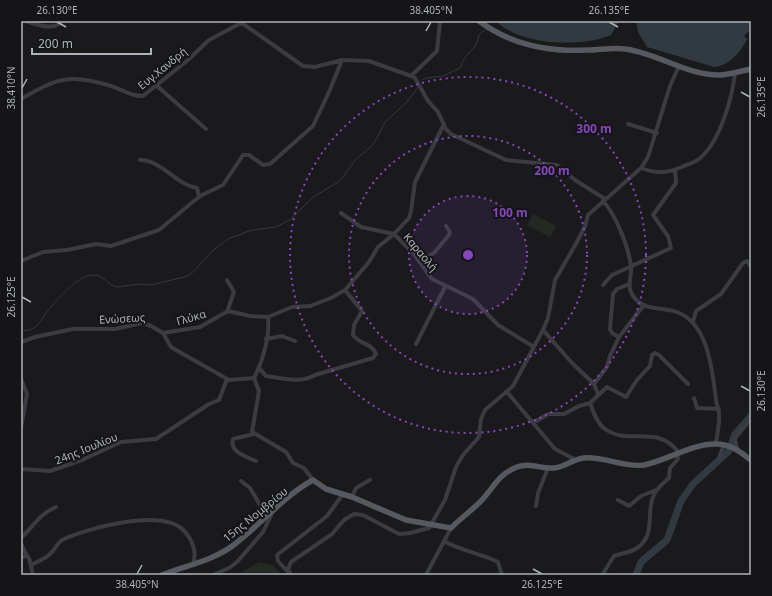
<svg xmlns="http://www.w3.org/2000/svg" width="772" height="596" font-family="'Noto Sans',sans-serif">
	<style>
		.green { fill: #222a22 }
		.water { fill: #303a40 }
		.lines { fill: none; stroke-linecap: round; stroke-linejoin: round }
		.stream { stroke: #303a40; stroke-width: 1 }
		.river { stroke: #303a40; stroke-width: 7 }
		.minor { stroke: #3b3c41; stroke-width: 4 }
		.major { stroke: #575960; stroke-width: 5.5 }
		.ticks { fill: none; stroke: #adb2bb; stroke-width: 1.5 }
		.ring { fill: none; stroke: #8547be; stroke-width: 2; stroke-dasharray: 2 4 }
		.labels { text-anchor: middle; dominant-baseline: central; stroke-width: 4; stroke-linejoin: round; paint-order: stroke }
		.street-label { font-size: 11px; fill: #adb2bb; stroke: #151517 }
		.centre { fill: #8547be; stroke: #151517; stroke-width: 2 }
		.ring-label { font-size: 12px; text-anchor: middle; font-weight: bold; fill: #8547be; stroke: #151517; stroke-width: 4; stroke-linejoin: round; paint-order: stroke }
		.neatline { fill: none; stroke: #adb2bb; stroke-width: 1.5 }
		.ticks-label { font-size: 10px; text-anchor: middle; fill: #adb2bb }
	</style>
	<rect width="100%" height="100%" fill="#1a1a1c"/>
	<path class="green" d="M533,214L556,226L550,237L527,225Z
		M259,562L273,565L282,575H238Z"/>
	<path class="water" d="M499,21H619L611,35C581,48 523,45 498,23Z
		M636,21H751V32L749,31L744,36L747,39C741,52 729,66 714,67L647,47L638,32Z"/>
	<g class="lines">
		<path class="stream" d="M492,22L493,21
			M422,80L426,78L443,76L460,68L464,59L476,45L479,35L485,30
			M21,330C24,330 28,331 30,330C39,327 42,318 47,312C55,301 78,275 93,275C102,274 108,285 117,287L139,284L151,285L188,276L194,271L212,251L230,238L252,230L276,227L291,219L313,197L340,181L356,159L373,145L385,122L407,102L418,87"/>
		<path class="river" d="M636,575L641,562L667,540L681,501L693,484L729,451L735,434L751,416"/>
		<path class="minor" d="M25,21C37,24 53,32 62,21
			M239,21L303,66L315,67L342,60L369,61L411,76L415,78L428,101L438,112L446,129L451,134L506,160L557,165L575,180L605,199
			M411,76L437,51L440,21
			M157,86L206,129
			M21,99C58,78 69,73 111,86C121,89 132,97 143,96L188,60L209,40L241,23
			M628,124L657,133
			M140,160C162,160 176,185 197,188L199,197
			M641,168L648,157L670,86L679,66
			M603,201C616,215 629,248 631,267C632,277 626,286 633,296C644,312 662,306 677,312C709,324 712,371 716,399C716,404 719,409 719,414C720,423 717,434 716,444
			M341,213L361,227L394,234L414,254L432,279L473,299L498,325L534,347
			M21,261L43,252L67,250L96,244L111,246L159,230L200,196L223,185L243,155H249L263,165L270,164L313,126L329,92L342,60
			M419,261L434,253L449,235L450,232L446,226
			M603,285L612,275L671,248L668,236L653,215L676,183L675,170
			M227,312L234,292L227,280
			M693,322L696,311L721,294L743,263L747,261L751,267
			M543,330L572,363L594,384L598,394
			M163,333L200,327L228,311L250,316L268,317
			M619,337L612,333L610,329L613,294L617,289L629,284
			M266,339L282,336L295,341
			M21,342L35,337L73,329H115L142,323L151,326L163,333L171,347L176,350L229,380L254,378
			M416,344L445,287
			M259,368L266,376C282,378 301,384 315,375L373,358L376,354C372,343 359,344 353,335L354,325L362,311L345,290
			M254,378C263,361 270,336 268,317L292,307L310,306L331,298L345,290L369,262L378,247L394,234L409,218L411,211L415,182L444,124
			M254,378L259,391L252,432L286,452L293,463L304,468L313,480
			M21,379L27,394L21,428
			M594,384L607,367L610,356L619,337L644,305
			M507,392L555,449L576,460
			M694,398L697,408L719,409
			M533,423L548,414H564L579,406L590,403
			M254,434L233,439C229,452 247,457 256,461
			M737,449L735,438L751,419
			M678,452C658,424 628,446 605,429C597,424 593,411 590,403L607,387L626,397L637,380L650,366L652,355L655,353L659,355L688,384
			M719,458L724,445
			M21,469L50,471L82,460L121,442L156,439L209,404L219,400L227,379
			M241,481L250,488L266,515
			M352,497L356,488L370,480
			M618,500L629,506L641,496L656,490
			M536,506L538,493L548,468
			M21,538C35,525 38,515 56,507
			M444,541C461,551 480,553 498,562L502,575
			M21,544L27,556
			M21,557L27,556L29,558L33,575
			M31,565C37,562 45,559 50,554C55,550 57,542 64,539C89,528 166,506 186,533C193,542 197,553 193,564
			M288,572L278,561L277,555L327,516L343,494
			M213,575L229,568L237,562L263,532L273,511
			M291,575L288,569L291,562L332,534L344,520L354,514L363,515L399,534L410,533L429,528L445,500L456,467L463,455L479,437L481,419L485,410L513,386L543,330L548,318L555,280L577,242L585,226L588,215L641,168C657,174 667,173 682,167C688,164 694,163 699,159C720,142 732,99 735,73
			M426,575L451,528
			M602,575L614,556C622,553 630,553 637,548C656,535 646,515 653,497C656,488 663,484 669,478L670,468L678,459L676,453"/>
		<path class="major" d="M479,21C511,45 550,52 588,50C600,50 613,47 625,49C658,53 687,76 721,75C731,74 741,71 751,69
			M162,575C185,566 215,560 235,544C260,525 285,495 313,480L326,489L352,497L406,520L451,528C460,519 471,511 480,502C494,488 497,475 517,467C530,462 540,469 553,468C564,468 572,459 584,458C604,456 624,468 644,465C665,461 694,443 716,444C731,444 740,452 751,460"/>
	</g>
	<path class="ticks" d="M57,22L66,27M609,22L618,27M426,31L431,22M22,88L27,79M741,92L750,97M22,297L31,302M741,386L750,391M533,569L542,574M137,574L142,565"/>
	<circle cx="468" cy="255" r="59" fill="#8547be" fill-opacity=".12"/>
	<g class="ring">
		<circle cx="468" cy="255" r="59"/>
		<circle cx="468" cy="255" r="119"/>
		<circle cx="468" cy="255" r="178"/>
	</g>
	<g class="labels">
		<g class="street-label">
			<text transform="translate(162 68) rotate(-39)">Ευγ.Χανδρή</text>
			<text transform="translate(421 252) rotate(50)">Καραολή</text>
			<text transform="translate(191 317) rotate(-16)">Γλύκα</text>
			<text transform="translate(122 318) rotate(-3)">Ενώσεως</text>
			<text transform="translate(86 448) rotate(-22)">24ης Ιουλίου</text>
			<text transform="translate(255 514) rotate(-39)">15ης Νομβρίου</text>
		</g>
	</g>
	<circle cx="468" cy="255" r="6" class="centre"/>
	<g class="ring-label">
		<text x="594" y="133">300 m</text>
		<text x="552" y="175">200 m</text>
		<text x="510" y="217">100 m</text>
	</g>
	<rect width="772" height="596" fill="none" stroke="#151517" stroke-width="44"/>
	<path d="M32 48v6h119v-6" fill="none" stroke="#adb2bb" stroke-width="2"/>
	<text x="38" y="48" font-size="12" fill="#adb2bb" stroke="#151517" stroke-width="3" paint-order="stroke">200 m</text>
	<rect x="22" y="22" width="728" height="552" class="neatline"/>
	<g class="ticks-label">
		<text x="57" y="14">26.130°E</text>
		<text x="431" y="14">38.405°N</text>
		<text x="609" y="14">26.135°E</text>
		<text transform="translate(11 88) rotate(-90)" y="4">38.410°N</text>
		<text transform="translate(761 97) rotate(-90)" y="4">26.135°E</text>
		<text transform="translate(11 297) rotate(-90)" y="4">26.125°E</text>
		<text transform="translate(761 391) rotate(-90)" y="4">26.130°E</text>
		<text x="137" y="588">38.405°N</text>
		<text x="542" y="588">26.125°E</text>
	</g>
</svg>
